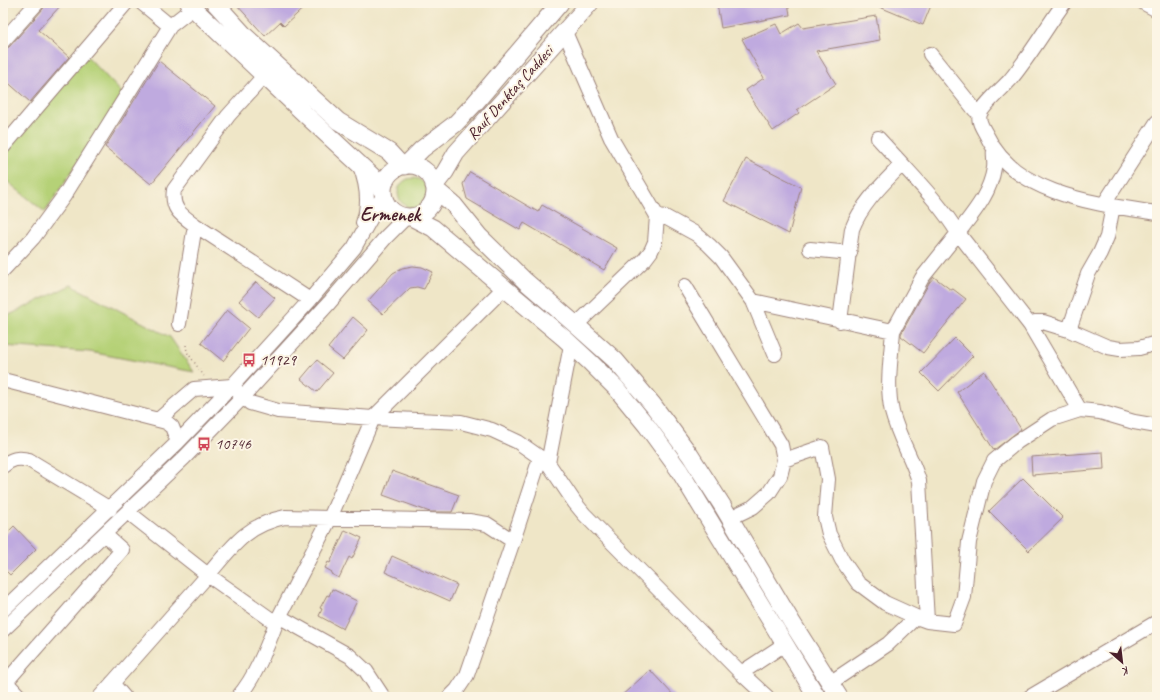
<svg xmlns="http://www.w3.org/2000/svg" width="1160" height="700" font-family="Caveat,sans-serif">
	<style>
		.grass { fill: #b5d177; stroke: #807851 }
		.building { fill: #bfaadf }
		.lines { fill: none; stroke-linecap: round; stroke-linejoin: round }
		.minor-casing { stroke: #9c8279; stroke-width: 16 }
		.major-casing { stroke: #9c8279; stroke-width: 19 }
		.path { stroke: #9c8279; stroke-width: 1.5; stroke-dasharray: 1 3; stroke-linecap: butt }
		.minor { stroke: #fff; stroke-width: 14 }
		.major { stroke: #fff; stroke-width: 17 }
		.labels { text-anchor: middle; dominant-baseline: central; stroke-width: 4; stroke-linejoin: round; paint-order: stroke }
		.street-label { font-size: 16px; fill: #4a1f2b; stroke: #fcf5e5 }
		.poi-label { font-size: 16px; fill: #4a1f2b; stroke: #fcf5e5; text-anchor: start }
		.district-label { font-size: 20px; font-weight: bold; fill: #4a1f2b; stroke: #fcf5e5 }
	</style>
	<rect width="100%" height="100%" fill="#fcf5e5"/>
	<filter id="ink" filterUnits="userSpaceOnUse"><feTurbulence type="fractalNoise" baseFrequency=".025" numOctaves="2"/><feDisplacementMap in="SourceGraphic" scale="8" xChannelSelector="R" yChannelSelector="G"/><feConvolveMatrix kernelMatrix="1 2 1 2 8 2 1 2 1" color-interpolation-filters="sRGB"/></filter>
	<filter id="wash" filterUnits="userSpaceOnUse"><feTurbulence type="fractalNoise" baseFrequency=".012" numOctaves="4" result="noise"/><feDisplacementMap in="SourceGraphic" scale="16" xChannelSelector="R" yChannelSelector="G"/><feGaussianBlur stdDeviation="0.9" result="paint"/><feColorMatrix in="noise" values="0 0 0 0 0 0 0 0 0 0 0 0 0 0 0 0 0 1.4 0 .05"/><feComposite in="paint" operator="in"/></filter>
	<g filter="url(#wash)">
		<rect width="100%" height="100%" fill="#efe6c7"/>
		<path class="grass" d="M87,56L123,94L45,212L3,178V152Z
			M398 193a15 15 0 1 1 30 0a15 15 0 1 1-30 0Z
			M71,285L170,337L194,372L90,352L3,346V318Z"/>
		<g id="blocks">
			<path class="building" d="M45,3H63L38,30L69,57L30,102L3,78V49L9,47L43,9Z
				M235,3H309L284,26L280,22L265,36Z
				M717,3H788L790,15L721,28Z
				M870,3H932L923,25Z
				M876,16L880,40L816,51L836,84L797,110L799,113L773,131L746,90L764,78L742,39L776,24L781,34L799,23L803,28Z
				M159,61L215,106L151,184L105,147Z
				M746,159L801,187L789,234L724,201Z
				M470,172L538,212L542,205L617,248L604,270L524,223L520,230L467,199L463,184Z
				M413,266L422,267L433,272L424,289L417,287L410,288L383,314L368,301L393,273L402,268Z
				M934,277L951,290L953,289L966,299L923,353L901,336V334L929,283Z
				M256,282L275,298L258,317L239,301Z
				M227,310L249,328L223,361L201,343Z
				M353,317L368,330L343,360L328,348Z
				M955,338L973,356L939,391L921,373Z
				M317,360L333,373L317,392L301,379Z
				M984,371L1021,429L994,450L957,392Z
				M1103,452L1104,469L1032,475L1031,457Z
				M392,471L459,495L452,512H430L383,495Z
				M1023,478L1063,518L1029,551L989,511Z
				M14,526L36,549L10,575L3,568V537Z
				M345,530L362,538L352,559L349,557L339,578L331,574L332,572L325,568L328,562L330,563Z
				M392,556L457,585L450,601L385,572Z
				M332,589L357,601L343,629L319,616L322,609L320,608L327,595L329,596Z
				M650,670L675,697H620Z"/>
		</g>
	</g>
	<g filter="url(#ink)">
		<use href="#blocks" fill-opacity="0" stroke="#9c8279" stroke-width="1"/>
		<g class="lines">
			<g class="minor-casing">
				<path id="minor" d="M142,3L170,26
					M1064,3C1046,28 1030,56 1010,80C1003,88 983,105 980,114C977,121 984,130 987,136C1015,196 1100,204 1157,213
					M1144,3L1157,10
					M565,32L611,138L657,216L655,242L651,251L645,259L576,325
					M3,41L37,3
					M930,54L975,110L980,113
					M264,76L228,116L174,190C171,209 181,215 195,225L310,300
					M878,138L902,164
					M3,147L126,3
					M360,166C367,184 370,204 363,223
					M1104,204L1157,122
					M657,216L665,217L696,234L709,245L721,257L753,301L893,331L922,278L958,233L1030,325L1080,410
					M810,249L850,253
					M3,270L33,238L64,196L170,26L193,8
					M685,286L781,445L784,460L780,476L769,493L753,507L730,518
					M753,301L775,354
					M840,321L852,229C862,203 883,184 902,164C922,186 942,207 958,233C974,212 990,194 994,168C995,162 993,156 994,149
					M179,324L195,225
					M1030,325L1035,322H1043L1069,330L1108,347L1120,349L1139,348L1157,343
					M1069,330L1088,274L1100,253L1107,237L1113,206
					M893,331C891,358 886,386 892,412C898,436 912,458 919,481L927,621
					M3,380L166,422L172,427L178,442
					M158,420L194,389L232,386L250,403L278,411L373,418L461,422L492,430L518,442L548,463L575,503L584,514L741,673L785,644
					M784,460L822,447L828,479L825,517L829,534L842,560L858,583L885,603L916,617L927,621L954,624L964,597L969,542L984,481L994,461L1017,442L1052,419L1080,410L1100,412L1134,422L1157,426
					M548,463L571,345
					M3,466C11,459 18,457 29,460L110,509
					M3,610L178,442L232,386L310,300L354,248L383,196
					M280,617L350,656L366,671L383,697
					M276,623L330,518L373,418L499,293
					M3,630L184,458L243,397L329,303L386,237L406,217
					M741,673L767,697
					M3,679L6,682L122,550L104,534
					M112,683L124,697
					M830,683L888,644L916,617
					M3,684L6,682L20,697
					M100,697L208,575L128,512
					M238,697C255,678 267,647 276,623L208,575C232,547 246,525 285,517L469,521L487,524L513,541
					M450,697L457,690L467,675L513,541L540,458
					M1030,697L1157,622"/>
			</g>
			<g class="major-casing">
				<path id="major" d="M189,3L193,8L307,116L372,176L383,192
					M215,3L245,36L338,121L389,152L402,166
					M383 191a26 26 0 1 1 52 0a26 26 0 1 1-52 0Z
					M405,166L422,149L455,124L475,103L560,3
					M434,186L445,172L456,153L590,3
					M435,189L454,205L479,236L525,281L576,325L615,360L653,405L690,455L722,505L791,621L839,697
					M411,217L433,228L564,338L590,362L616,388L647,426L679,470L817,697"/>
			</g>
			<path class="path" d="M186,345L187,352L204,376"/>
			<use href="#minor" class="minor"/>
			<use href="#major" class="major"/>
		</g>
	</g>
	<defs>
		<g id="bus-bare" transform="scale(1.08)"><path d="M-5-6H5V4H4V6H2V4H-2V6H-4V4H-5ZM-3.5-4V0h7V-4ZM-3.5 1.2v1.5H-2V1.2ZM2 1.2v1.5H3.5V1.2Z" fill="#d1495b" stroke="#fcf5e5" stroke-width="2.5" paint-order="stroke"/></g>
	</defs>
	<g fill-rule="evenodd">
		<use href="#bus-bare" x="249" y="360"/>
		<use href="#bus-bare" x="204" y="444"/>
	</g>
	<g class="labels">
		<g class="street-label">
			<text transform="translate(510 93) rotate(-48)">Rauf Denktaş Caddesi</text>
		</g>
		<g class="poi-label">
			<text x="260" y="360">11929</text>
			<text x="215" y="444">10746</text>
		</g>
		<g class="district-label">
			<text x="390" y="214">Ermenek</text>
		</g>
	</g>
	<rect width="1160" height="700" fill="none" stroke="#fcf5e5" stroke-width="16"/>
	<g transform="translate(1122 662) rotate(152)" stroke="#fcf5e5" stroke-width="3" paint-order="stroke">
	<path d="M0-3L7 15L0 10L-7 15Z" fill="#4a1f2b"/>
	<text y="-6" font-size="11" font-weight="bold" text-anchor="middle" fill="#4a1f2b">K</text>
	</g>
</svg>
